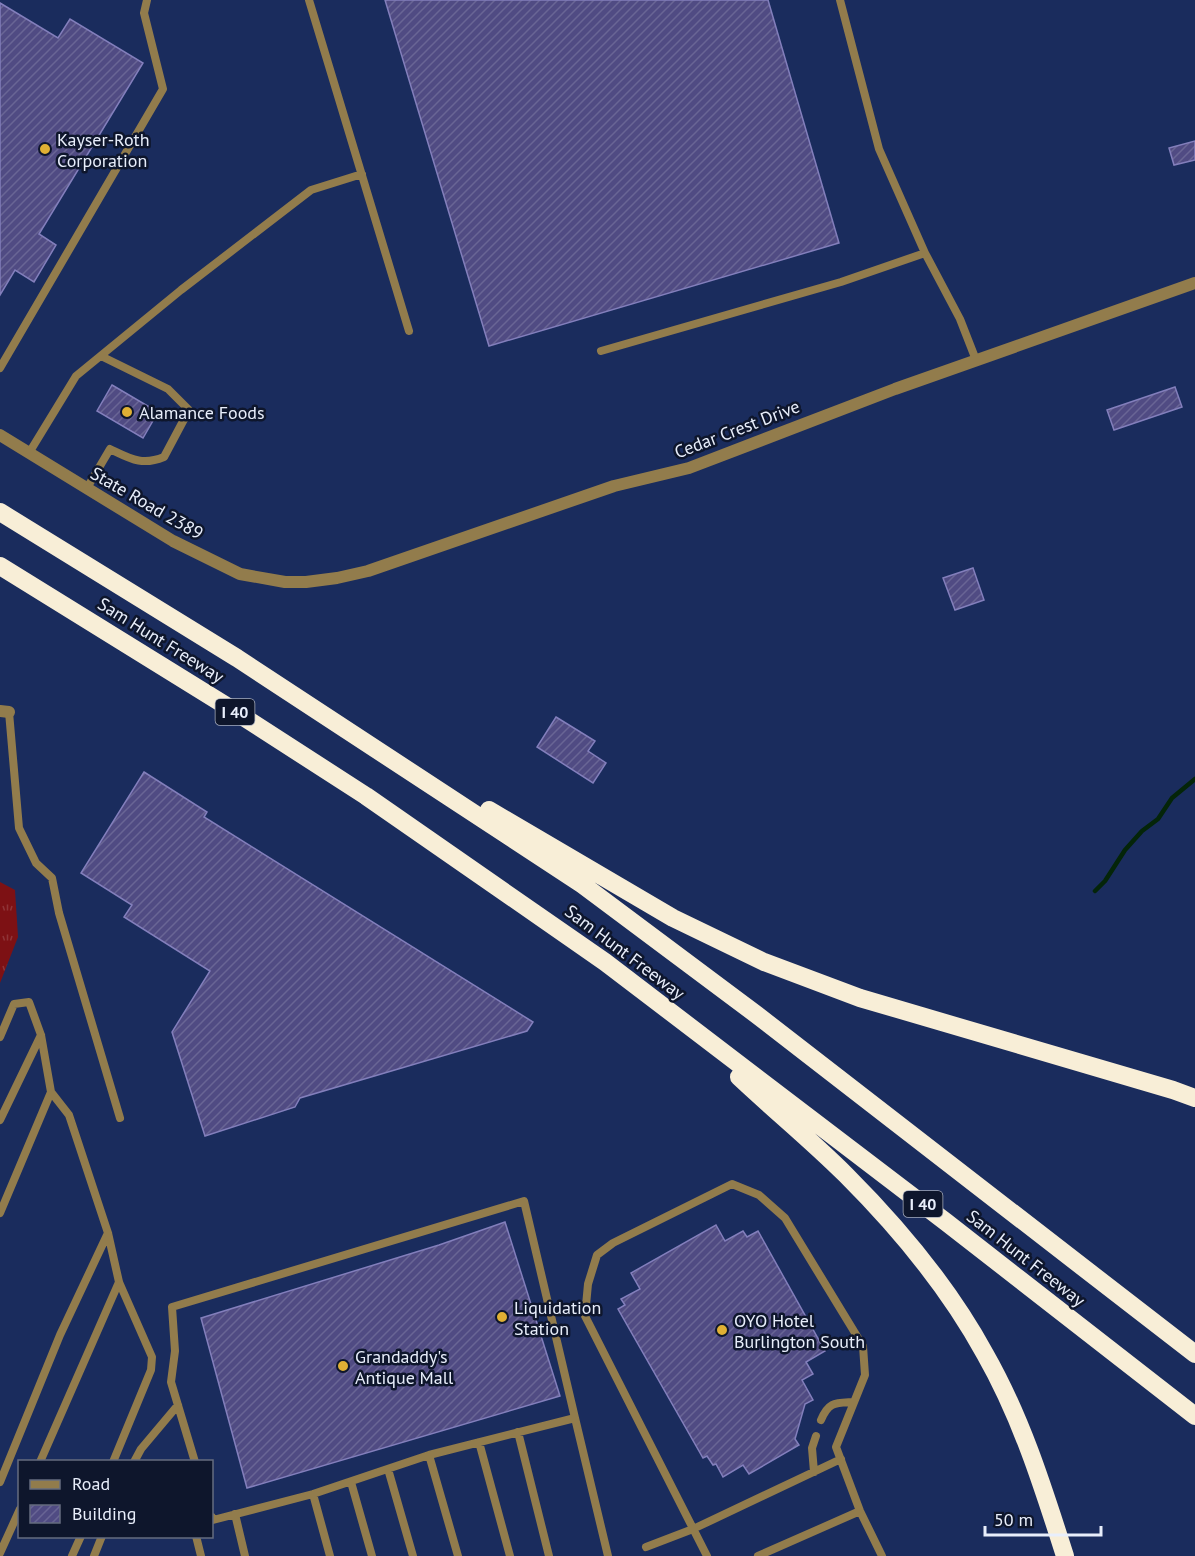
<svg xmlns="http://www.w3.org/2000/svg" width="1195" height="1556" font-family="'PT Sans',sans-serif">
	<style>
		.grass { fill: url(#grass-tufts) }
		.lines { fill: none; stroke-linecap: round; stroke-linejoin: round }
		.stream { stroke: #042509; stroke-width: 4.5 }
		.building { fill: url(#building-hatch); stroke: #837fbc; stroke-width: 1.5 }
		.service { stroke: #927c4c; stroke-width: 8 }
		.minor { stroke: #927c4c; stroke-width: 12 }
		.tertiary { stroke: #927c4c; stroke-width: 12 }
		.motorway { stroke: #f8eed7; stroke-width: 18 }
		.poi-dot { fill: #e0b034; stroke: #0e162c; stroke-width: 2 }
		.labels { text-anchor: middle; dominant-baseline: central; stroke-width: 5; stroke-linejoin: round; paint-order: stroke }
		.shield { fill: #0e162c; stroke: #a7adbd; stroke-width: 1.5 }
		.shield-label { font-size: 16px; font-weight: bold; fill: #e8eefb }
		.poi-label { font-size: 18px; fill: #e8eefb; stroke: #0e162c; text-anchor: start }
		.street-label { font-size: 18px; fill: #e8eefb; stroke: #0e162c }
	</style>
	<defs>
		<pattern id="grass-tufts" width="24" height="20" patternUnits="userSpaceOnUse" patternTransform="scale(1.5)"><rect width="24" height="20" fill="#7d1114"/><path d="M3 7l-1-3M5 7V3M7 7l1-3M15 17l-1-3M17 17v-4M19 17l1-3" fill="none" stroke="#8f3437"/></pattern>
		<pattern id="building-hatch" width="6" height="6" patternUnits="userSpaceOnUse" patternTransform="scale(1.5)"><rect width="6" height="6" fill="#504b83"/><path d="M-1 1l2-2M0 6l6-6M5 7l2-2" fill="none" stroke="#696595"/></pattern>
	</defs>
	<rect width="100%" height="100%" fill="#1a2c5d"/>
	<path class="grass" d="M0,882L15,890L18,937L0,983Z"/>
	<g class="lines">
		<path class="stream" d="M1095,891L1105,881L1125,850L1142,831L1158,819L1172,798L1195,779"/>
	</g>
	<path class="building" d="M385,0H768L839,243L489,346Z
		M0,3L58,38L70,19L143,63L39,234L56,245L34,282L15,270L0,295Z
		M1195,141V160L1174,165L1169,148Z
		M112,385L158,412L143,438L97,411Z
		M1175,387L1182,407L1114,430L1107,410Z
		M973,568L984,600L955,610L943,578Z
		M556,717L595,741L588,751L606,763L593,783L537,747Z
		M144,772L207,812L204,817L533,1022L527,1031L300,1098L295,1107L205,1136L172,1032L210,971L124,917L132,905L81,873Z
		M505,1222L560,1396L247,1488L201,1318L439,1245Z
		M716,1225L725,1241L743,1231L747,1237L758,1231L825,1351L806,1362L813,1374L802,1380L813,1400L805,1404L795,1439L799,1445L749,1474L743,1465L723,1477L716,1464L713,1465L707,1456L703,1458L618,1309L625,1305L621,1299L640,1289L631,1273Z"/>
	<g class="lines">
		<path class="service" d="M309,0L409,331
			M840,0L879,149L925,253L960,319L976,360
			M601,351L841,282L925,253
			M0,368L163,89L144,13L147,0
			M29,453L76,376L181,290L311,190L362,174
			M87,488L110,449C131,459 142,466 164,457L189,410L168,389L101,356
			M9,712L19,828L36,863L52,878L59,913L120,1118
			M0,1037L14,1004L29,1002L41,1035L51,1092L69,1115L108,1233L119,1282L152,1357L151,1370L113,1462
			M0,1120L41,1035
			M0,1213L51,1092
			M575,1418L608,1556
			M821,1420C829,1401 836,1403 854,1402
			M518,1432L549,1556
			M479,1442L510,1556
			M429,1455L458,1556
			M40,1462L119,1282
			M134,1462L141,1449L178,1405
			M195,1462L171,1382L175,1351L172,1307L524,1201L575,1418L429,1455L313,1494L213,1520L212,1517
			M388,1469L413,1556
			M814,1472L812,1448L816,1436
			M0,1482L60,1335L108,1233
			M351,1482L372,1556
			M313,1494L330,1556
			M235,1514L245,1556
			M196,1536L201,1556
			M646,1547L693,1529L841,1459
			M0,1553L20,1509
			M72,1556L81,1536
			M94,1556L102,1536
			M707,1556L585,1316L588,1284L597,1255L613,1243L732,1184L759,1195L785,1218L863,1346L865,1375L836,1447L860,1511L882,1556
			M758,1556L860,1511"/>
		<path class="minor" d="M0,711L9,712"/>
		<path class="tertiary" d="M0,435L173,541L240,574L285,582H306L337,578L368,571L614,486L689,468L895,389L1195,283"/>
		<path class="motorway" d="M0,512L237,658L583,885L757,1015L1195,1354
			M0,566L228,707L366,796L605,962L946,1222L1195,1416
			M489,810L673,918L764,962L860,998L1173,1090L1195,1098
			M739,1077C774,1110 812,1141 846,1175C899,1228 949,1288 985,1354C1021,1417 1043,1487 1065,1556"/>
	</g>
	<g class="poi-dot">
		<circle cx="45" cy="149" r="6"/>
		<circle cx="127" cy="412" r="6"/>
		<circle cx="502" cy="1317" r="6"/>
		<circle cx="722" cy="1330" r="6"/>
		<circle cx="343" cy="1366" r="6"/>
	</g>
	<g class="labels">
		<g class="shield">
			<rect x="215.5" y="699" width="39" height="26" rx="4.5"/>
			<rect x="903.5" y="1191" width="39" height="26" rx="4.5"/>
		</g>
		<g class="shield-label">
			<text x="235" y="712">I 40</text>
			<text x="923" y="1204">I 40</text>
		</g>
		<g class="poi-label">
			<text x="57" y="139">Kayser-Roth<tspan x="57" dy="21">Corporation</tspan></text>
			<text x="139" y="412">Alamance Foods</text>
			<text x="514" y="1307">Liquidation<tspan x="514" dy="21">Station</tspan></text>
			<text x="734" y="1320">OYO Hotel<tspan x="734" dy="21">Burlington South</tspan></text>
			<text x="355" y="1356">Grandaddy's<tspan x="355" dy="21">Antique Mall</tspan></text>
		</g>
		<g class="street-label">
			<text transform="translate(737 429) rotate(-21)">Cedar Crest Drive</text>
			<text transform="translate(147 503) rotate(30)">State Road 2389</text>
			<text transform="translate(161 640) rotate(32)">Sam Hunt Freeway</text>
			<text transform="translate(625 952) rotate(37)">Sam Hunt Freeway</text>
			<text transform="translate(1026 1258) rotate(38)">Sam Hunt Freeway</text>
		</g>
	</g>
	<rect x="18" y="1460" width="195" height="78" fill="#0e162c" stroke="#656c7f" stroke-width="1.5"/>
	<rect x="30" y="1480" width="30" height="9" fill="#927c4c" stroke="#656c7f" stroke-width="1.5"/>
	<text x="72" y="1490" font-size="18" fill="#e8eefb">Road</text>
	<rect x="30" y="1505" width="30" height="18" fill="url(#building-hatch)" stroke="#656c7f" stroke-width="1.5"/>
	<text x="72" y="1520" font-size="18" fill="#e8eefb">Building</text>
	<path d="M985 1526v9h116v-9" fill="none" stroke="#e8eefb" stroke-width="3"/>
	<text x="994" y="1526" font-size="18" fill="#e8eefb" stroke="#0e162c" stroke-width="4.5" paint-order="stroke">50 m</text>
</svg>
